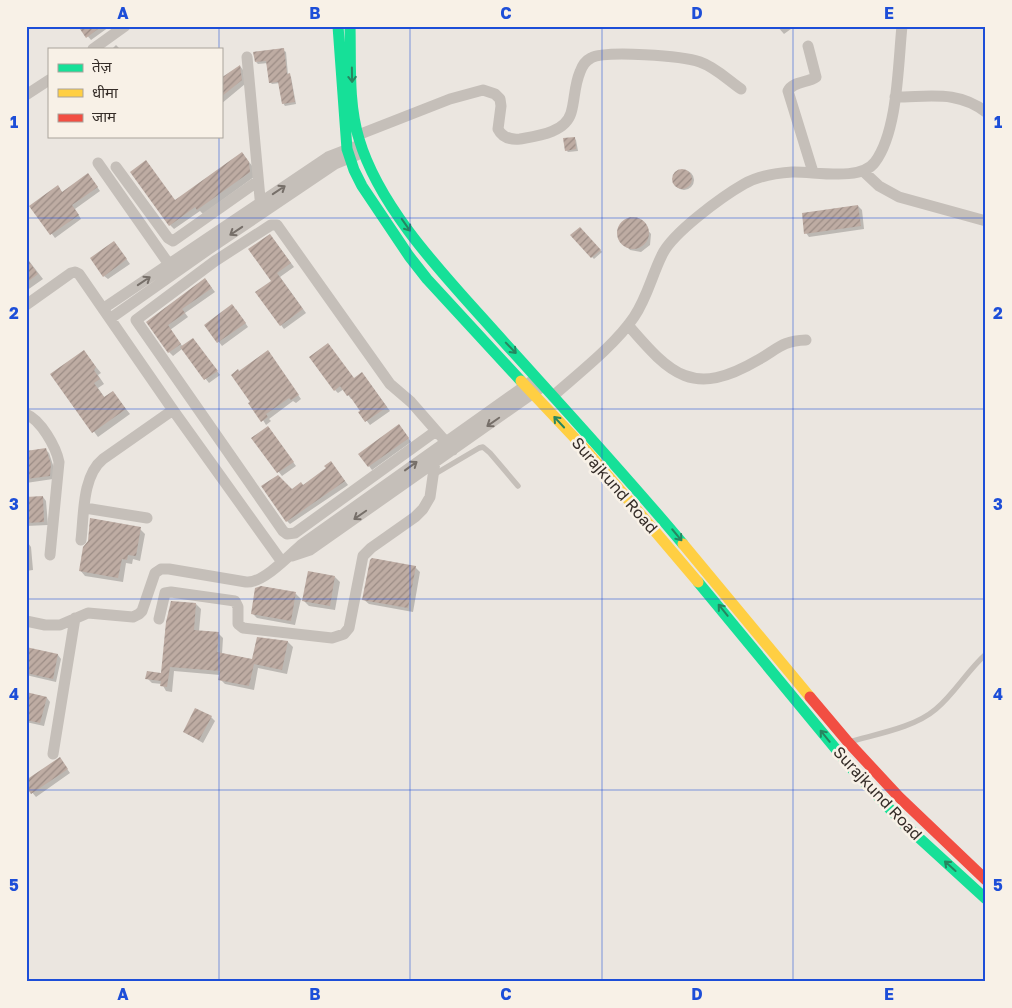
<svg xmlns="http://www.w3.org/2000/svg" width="1012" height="1008" font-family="'Golos Text','Noto Sans Devanagari',sans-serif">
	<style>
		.shadow { fill: #0003 }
		.building { fill: url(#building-hatch) }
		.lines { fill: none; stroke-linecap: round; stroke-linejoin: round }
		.lane { stroke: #c5bfb9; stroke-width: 5.5 }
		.street { stroke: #c5bfb9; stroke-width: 11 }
		.fast { stroke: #16e098; stroke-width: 11 }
		.slow { stroke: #ffcf43; stroke-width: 11 }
		.jam { stroke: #f24e42; stroke-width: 11 }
		.oneway { stroke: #268660 }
		.oneway2 { stroke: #766f69 }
		.grid { fill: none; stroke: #1d4ed8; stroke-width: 1; stroke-opacity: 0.55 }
		.labels { text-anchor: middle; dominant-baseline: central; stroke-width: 5; stroke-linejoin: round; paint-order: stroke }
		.street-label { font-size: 16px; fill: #352d28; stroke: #f8f1e7 }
		.neatline { fill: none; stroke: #1d4ed8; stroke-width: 2 }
		.grid-label { font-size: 16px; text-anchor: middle; font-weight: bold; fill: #1d4ed8 }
	</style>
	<defs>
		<pattern id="building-hatch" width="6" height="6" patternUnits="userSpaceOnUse" patternTransform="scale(1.25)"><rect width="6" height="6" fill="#beaca3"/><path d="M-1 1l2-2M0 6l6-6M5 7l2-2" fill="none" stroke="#9b8c85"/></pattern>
	</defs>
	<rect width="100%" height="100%" fill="#ebe6e0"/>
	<path class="shadow" d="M79,26H109V27L91,40Z
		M777,26H795L784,34Z
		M116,45L120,49H112Z
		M283,50L286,52L288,75L291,77L296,104L285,106L283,103L280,83L272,84L270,82L268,63L258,64L256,62Z
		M240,66L243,70L245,84L221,104V80Z
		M574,138L576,140L578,151L568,152L566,150Z
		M242,153L253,167L254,177L203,214L200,211L174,229L170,225L175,201Z
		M674 180a10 10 0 1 1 20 0a10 10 0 1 1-20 0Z
		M91,178L100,191L75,209L81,219L55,238L31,206L58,187L63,193Z
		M858,206L862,210L864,229L809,237L806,233Z
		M629,219L640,221L651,234L650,245L641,252L630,250L619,237L620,226Z
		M580,229L602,252L594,259L572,236Z
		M274,240L294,267L280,277L306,313L284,329L257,293L273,282Z
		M117,246L130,264L108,279L104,276Z
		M26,257L43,279L26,291Z
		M205,279L215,292L185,313L188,317L170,330L183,347L196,343L220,375L209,383L182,349L173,356L169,352L148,322Z
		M236,309L248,327L222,346L206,325Z
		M328,345L354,379L365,377L390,411L370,425L360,412L362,411L353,398L351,399L344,389L338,393L335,390Z
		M84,352L101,373L98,375L104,384L98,388L105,398L113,393L130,414L98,437L52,375Z
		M268,352L301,399L296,403L293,401L269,419L271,421L266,425L252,402L240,372Z
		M402,429L411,442L372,470L360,454Z
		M271,431L296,466L282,476L252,438Z
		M46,450L49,453L54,468L53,479L26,483V453Z
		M334,466L348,485L290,524L287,521L292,490L304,486Z
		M43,497L46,501L48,525L26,526V499Z
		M140,529L145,534L140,561L133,559L132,564L126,563L123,582L85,576L80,570Z
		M28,543L31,547L33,570L26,571V544Z
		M415,567L420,572L413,612L369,604L363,599Z
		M335,577L340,582L335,610L309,606L304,601Z
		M296,594L301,599L295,625L257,618L252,613Z
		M196,604L201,609L199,631L218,633L223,638L222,654L253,661L288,642L293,647L287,674L258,668L254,690L225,684L220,679V675L174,671L172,692L166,691L162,684L152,683L147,678L162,674Z
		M26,648L58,655L61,659L56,682L26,675Z
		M26,693L47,698L50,702L44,726L26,722Z
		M211,717L215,721L203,743L184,732Z
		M63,763L70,773L36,797L26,785Z"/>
	<path class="building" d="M78,26H102L86,38Z
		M284,48L287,74L290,73L295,102L282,104L278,82L269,83L266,61L255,62L253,52Z
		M240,65L242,80L221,97V78Z
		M575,137L576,149L565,151L563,138Z
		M242,152L249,162L250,172L197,210L195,207L169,226L130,172L146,160L175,200Z
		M672 179a10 10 0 1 1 20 0a10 10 0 1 1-20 0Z
		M88,173L98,187L72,205L79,215L50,235L29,206L58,185L62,192Z
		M858,205L861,226L804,234L802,213Z
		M617 233a16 16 0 1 1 32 0a16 16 0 1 1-32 0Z
		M580,227L601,250L591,258L570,235Z
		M270,234L291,263L277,273L303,309L280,326L255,292L271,281L248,249Z
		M114,241L127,259L103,277L90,258Z
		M26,257L38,274L26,283Z
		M205,278L212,288L182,309L185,313L168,325L181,344L168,353L146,322Z
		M232,304L246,323L217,343L204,325Z
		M193,338L218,371L204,380L180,347Z
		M328,343L354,378L362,372L387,407L365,422L358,412L360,411L349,395L347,396L340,386L334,391L309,357Z
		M84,350L96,367L94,370L100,379L94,383L104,397L113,391L126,409L92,433L50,374Z
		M268,350L299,395L291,400L289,398L266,414L268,417L261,422L248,403L250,402L231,375L238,369L239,371Z
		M399,424L409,438L368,467L358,454Z
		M268,426L294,462L277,473L251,438Z
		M46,448L51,464L50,476L26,479V451Z
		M331,461L345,481L286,522L261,486L278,475L292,489L301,482L303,485L326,468L324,466Z
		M43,496L44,522L26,523V497Z
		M90,518L141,527L136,556L128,555L127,560L122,559L118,578L79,571L83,547L88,541Z
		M372,558L416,566L408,608L362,600L370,560Z
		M308,571L335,576L330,606L302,601Z
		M261,586L296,592L291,621L251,614L255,588Z
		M171,601L196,603L194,630L219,632L217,652L252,659L257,637L288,641L282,670L254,664L249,686L218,680L220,671L170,667L167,687L160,686L161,681L145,679L147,671L161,673L166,622Z
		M26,647L58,654L53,679L26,673Z
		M26,692L47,697L40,723L26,720Z
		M195,708L212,716L199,740L183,732Z
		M60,757L68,769L31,794L26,787V780Z"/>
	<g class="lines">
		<path class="lane" d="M435,474L479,448L483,447L490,453L518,486
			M849,742C876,734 914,728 936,709C955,693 967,671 986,654"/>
		<path class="street" d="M808,46L816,77C808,83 793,81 788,91L813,172
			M93,49L125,26
			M247,57L261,209
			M26,95L49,80
			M895,97C930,97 957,90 986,112
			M358,135L450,99L483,90L495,94L500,99L501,106L498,129C502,137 510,140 520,139C537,136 565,133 571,113C575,100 574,86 580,72C582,66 585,61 591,58C606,50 683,56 700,62C715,67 728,80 741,89
			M98,163L173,270
			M116,167L168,238L173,241L258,181
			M863,171L879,186L899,197L986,221
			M26,305L71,273L75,272L79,274L173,410L282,562
			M104,308L328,157L354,147
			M111,318L209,249L335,164L357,155
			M628,325C671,375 693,398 758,360C778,349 781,341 806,340
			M553,396C579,373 615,345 634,317C647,298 652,275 662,255C672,233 723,196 744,184C758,176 776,173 792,172C813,171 861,182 875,162C898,131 898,64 902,26
			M26,414C41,420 56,447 59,462L50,555
			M436,431L295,533L287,534L283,531L136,320L215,261L271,225H277L390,384L411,402L453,450
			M85,508L147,518
			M81,540C84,515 82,476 103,459L173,410
			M292,556L310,550L539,389
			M159,619L165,593L171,592L235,601L238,607V624L243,628L332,638L344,634L349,628L363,556L371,548L415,517L423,509L430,497L435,462
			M26,621L45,625H60L88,613L133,617L139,614L142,611L155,573L161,569H169L246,582C262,584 289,556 301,545L532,381
			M53,754L75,618"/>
		<path class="fast" d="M338,26L347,149L354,170L362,186L409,256L427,279L521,381
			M350,26C351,63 348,103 359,139C380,210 446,277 495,332C558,402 622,471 683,544
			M698,582L854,771L905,825L986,899"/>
		<path class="slow" d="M521,381L586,450L698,582
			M683,544L810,697"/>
		<path class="jam" d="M810,697L848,742L899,797L986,880"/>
	</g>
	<defs><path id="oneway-shaft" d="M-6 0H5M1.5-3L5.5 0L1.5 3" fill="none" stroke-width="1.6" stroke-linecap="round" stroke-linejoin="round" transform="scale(1.25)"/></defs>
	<g class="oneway">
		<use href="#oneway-shaft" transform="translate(352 75) rotate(89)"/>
		<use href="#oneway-shaft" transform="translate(406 225) rotate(55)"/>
		<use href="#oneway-shaft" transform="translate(511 348) rotate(46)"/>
		<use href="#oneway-shaft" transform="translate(559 422) rotate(-133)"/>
		<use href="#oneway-shaft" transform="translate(677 535) rotate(50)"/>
		<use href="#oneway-shaft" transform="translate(723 610) rotate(-129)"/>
		<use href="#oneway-shaft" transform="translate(825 736) rotate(-129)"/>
		<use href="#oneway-shaft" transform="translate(950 866) rotate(-138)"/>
	</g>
	<g class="oneway2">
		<use href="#oneway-shaft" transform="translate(279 190) rotate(-34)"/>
		<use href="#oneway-shaft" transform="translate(236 231) rotate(146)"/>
		<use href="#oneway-shaft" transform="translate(144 281) rotate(-34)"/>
		<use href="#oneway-shaft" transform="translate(493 422) rotate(145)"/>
		<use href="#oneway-shaft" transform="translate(411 466) rotate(-36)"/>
		<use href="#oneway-shaft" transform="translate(360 515) rotate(145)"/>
	</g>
	<path class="grid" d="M219,26V49M410,26V982M602,26V982M793,26V982M219,136V982M26,218H986M26,409H986M26,599H986M26,790H986"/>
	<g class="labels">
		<g class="street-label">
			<text transform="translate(615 485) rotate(49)">Surajkund Road</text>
			<text transform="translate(878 793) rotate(47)">Surajkund Road</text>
		</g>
	</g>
	<rect width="1012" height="1008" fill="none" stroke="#f8f1e7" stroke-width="55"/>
	<rect x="48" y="48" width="175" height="90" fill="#f8f1e7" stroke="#aaa39b"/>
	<rect x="58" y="64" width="25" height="8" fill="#16e098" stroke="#aaa39b"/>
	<text x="92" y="72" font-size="15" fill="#352d28">तेज़</text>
	<rect x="58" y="89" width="25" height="8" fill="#ffcf43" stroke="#aaa39b"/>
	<text x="92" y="98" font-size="15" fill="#352d28">धीमा</text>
	<rect x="58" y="114" width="25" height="8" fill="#f24e42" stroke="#aaa39b"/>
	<text x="92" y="122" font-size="15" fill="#352d28">जाम</text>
	<rect x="28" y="28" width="956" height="952" class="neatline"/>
	<g class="grid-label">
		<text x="123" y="19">A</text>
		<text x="315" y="19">B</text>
		<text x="506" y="19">C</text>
		<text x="697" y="19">D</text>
		<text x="889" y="19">E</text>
		<text x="14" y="128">1</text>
		<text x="998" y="128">1</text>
		<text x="14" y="319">2</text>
		<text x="998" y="319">2</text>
		<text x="14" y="510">3</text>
		<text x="998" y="510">3</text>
		<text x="14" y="700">4</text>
		<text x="998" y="700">4</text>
		<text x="14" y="891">5</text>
		<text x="998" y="891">5</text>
		<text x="123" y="1000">A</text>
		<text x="315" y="1000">B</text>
		<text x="506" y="1000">C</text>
		<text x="697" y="1000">D</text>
		<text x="889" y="1000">E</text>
	</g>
</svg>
